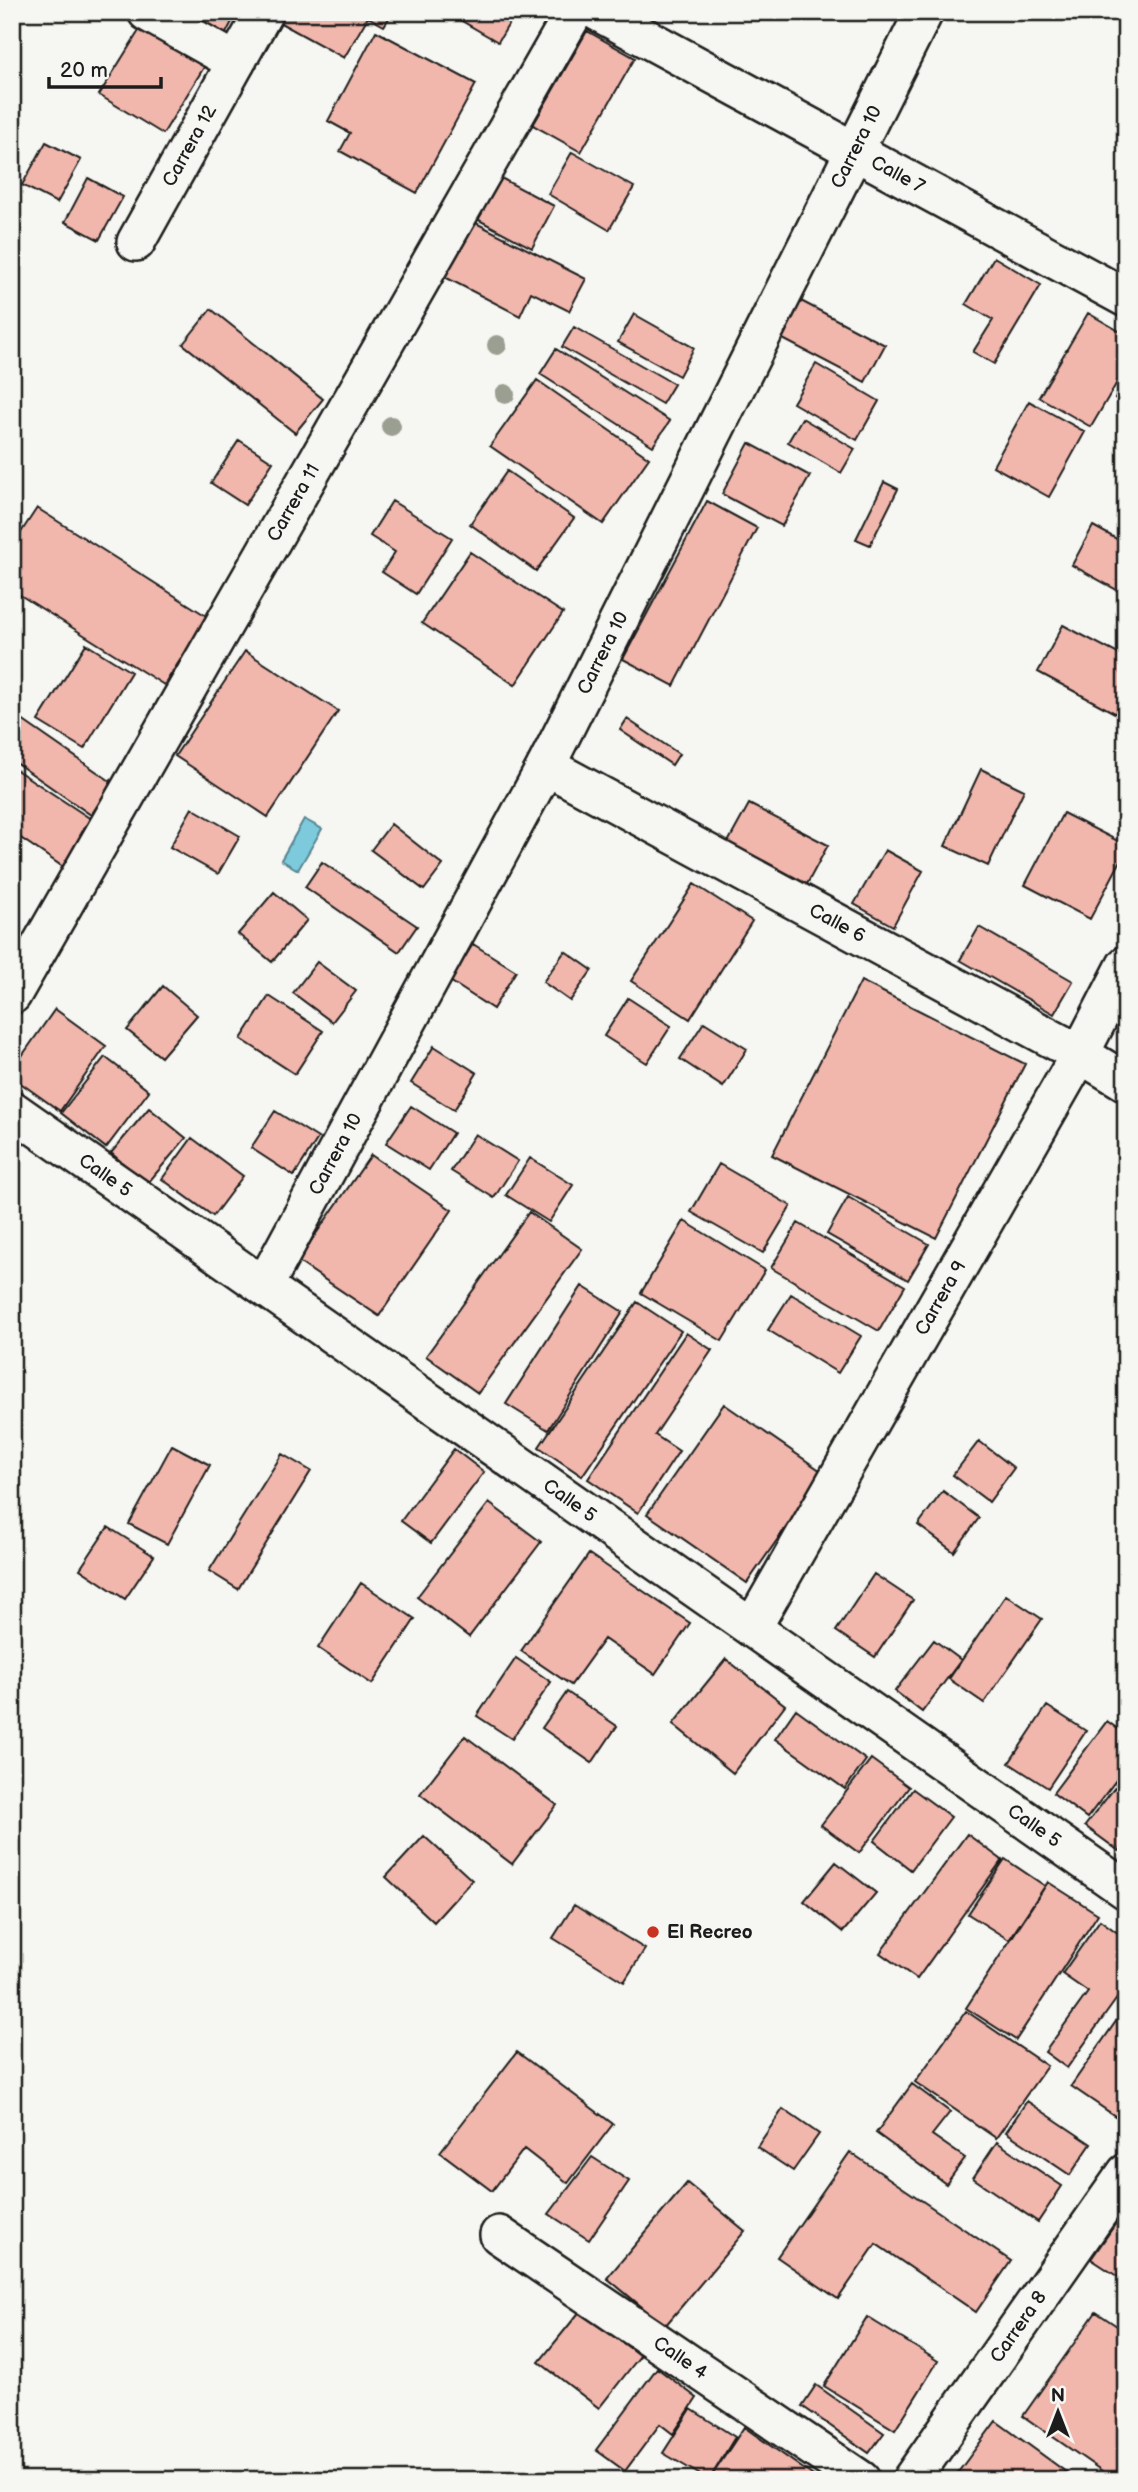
<svg xmlns="http://www.w3.org/2000/svg" width="1138" height="2492" font-family="'Balsamiq Sans',sans-serif">
	<style>
		.water { fill: #7dcadc; stroke: #56848f; stroke-width: 2 }
		.building { fill: #f1b7ac; stroke: #1c1c1c; stroke-width: 2 }
		.lines { fill: none; stroke-linecap: round; stroke-linejoin: round }
		.minor-casing { stroke: #1c1c1c; stroke-width: 42 }
		.minor { stroke: #f6f6f2; stroke-width: 37 }
		.tree { fill: #9b9f91 }
		.poi-dot { fill: #c8321e; stroke: #f6f6f2; stroke-width: 2.5 }
		.labels { text-anchor: middle; dominant-baseline: central; stroke-width: 5; stroke-linejoin: round; paint-order: stroke }
		.street-label { font-size: 19px; fill: #1c1c1c; stroke: #f6f6f2 }
		.poi-label { font-size: 19px; font-weight: bold; fill: #1c1c1c; stroke: #f6f6f2; text-anchor: start }
	</style>
	<rect width="100%" height="100%" fill="#f6f6f2"/>
	<filter id="ink" filterUnits="userSpaceOnUse"><feTurbulence type="fractalNoise" baseFrequency=".0143" numOctaves="2"/><feDisplacementMap in="SourceGraphic" scale="14" xChannelSelector="R" yChannelSelector="G"/><feConvolveMatrix kernelMatrix="1 2 1 2 8 2 1 2 1" color-interpolation-filters="sRGB"/></filter>
	<g filter="url(#ink)">
		<path class="water" d="M304,819L322,829L298,870L281,860Z"/>
		<path class="building" d="M166,12H228L235,16L222,41Z
			M282,12H393L384,26L368,17L344,58L277,21Z
			M451,12H516L498,42L450,14Z
			M145,21L209,59L163,134L99,95Z
			M376,31L476,84L417,193L340,151L350,133L328,121Z
			M587,31L635,58L581,152L533,125Z
			M46,142L81,160L57,203L22,185Z
			M572,152L634,187L609,230L548,194Z
			M499,177L554,206L532,248L477,219Z
			M88,178L123,197L99,240L65,222Z
			M470,220L586,279L569,311L531,292L520,316L441,275Z
			M994,257L1041,285L994,364L973,352L993,320L966,304Z
			M799,300L885,345L865,382L779,337Z
			M211,309L323,399L295,433L183,344Z
			M1088,313L1126,335V367L1091,427L1039,397Z
			M634,314L694,348L679,376L618,342Z
			M574,327L674,384L662,404L562,347Z
			M556,349L670,421L653,446L540,374Z
			M816,364L879,401L857,440L793,403Z
			M1126,378V404L1115,398Z
			M537,380L649,458L603,524L490,446Z
			M1029,401L1085,432L1049,497L993,466Z
			M802,418L855,449L841,473L788,442Z
			M239,440L273,462L245,505L211,483Z
			M749,443L810,476L782,526L722,494Z
			M507,471L574,518L536,571L470,524Z
			M884,482L898,489L870,545L856,539Z
			M392,501L452,538L416,594L382,572L395,552L370,536Z
			M707,501L757,528L674,686L623,659Z
			M37,508L208,617L164,685L12,590V546Z
			M1093,526L1126,544V595L1072,565Z
			M470,552L563,613L515,685L422,623Z
			M1063,625L1126,658V719L1038,672Z
			M86,644L131,672L84,749L38,721Z
			M245,651L338,711L268,817L175,756Z
			M12,713L113,783L91,815L12,760Z
			M627,719L679,754L672,765L620,730Z
			M12,767L103,827L72,873L12,832Z
			M981,769L1024,790L988,866L945,846Z
			M749,804L828,845L806,886L727,844Z
			M192,808L240,836L218,874L170,847Z
			M1063,813L1126,845V851L1090,919L1025,885Z
			M391,824L443,865L424,890L371,850Z
			M885,850L923,871L893,926L854,904Z
			M322,862L417,926L399,952L305,887Z
			M694,884L752,921L690,1019L631,981Z
			M274,892L307,920L272,962L238,934Z
			M979,927L1073,981L1054,1014L960,960Z
			M473,944L516,971L493,1009L450,981Z
			M565,951L592,970L570,1001L543,982Z
			M317,962L356,991L332,1022L293,993Z
			M861,981L1025,1064L936,1238L772,1155Z
			M163,986L197,1015L161,1057L127,1030Z
			M269,996L323,1031L295,1074L241,1039Z
			M628,998L671,1026L647,1063L604,1036Z
			M55,1009L106,1046L60,1111L12,1077V1070Z
			M704,1022L747,1049L723,1087L680,1059Z
			M434,1046L477,1073L454,1110L411,1083Z
			M105,1057L149,1091L106,1148L61,1113Z
			M411,1106L453,1133L429,1170L386,1143Z
			M149,1108L186,1138L147,1184L111,1153Z
			M275,1111L318,1138L294,1176L251,1148Z
			M475,1134L518,1161L494,1198L451,1171Z
			M192,1138L243,1176L213,1216L162,1179Z
			M371,1155L452,1210L379,1316L297,1261Z
			M530,1158L573,1185L549,1222L506,1195Z
			M719,1164L791,1206L763,1253L691,1212Z
			M848,1197L929,1244L908,1280L827,1234Z
			M529,1212L582,1249L478,1393L426,1356Z
			M684,1221L765,1270L722,1341L641,1293Z
			M798,1223L905,1286L879,1331L771,1268Z
			M582,1286L623,1312L548,1430L506,1404Z
			M791,1294L861,1336L838,1373L768,1330Z
			M637,1302L681,1331L582,1476L539,1447Z
			M686,1333L712,1350L655,1435L679,1451L638,1513L588,1479Z
			M724,1404L824,1473L747,1583L647,1514Z
			M979,1441L1014,1468L989,1502L953,1475Z
			M172,1445L210,1465L167,1544L129,1524Z
			M454,1449L484,1472L431,1543L401,1521Z
			M282,1454L311,1471L238,1589L209,1571Z
			M943,1491L979,1518L954,1552L918,1525Z
			M489,1503L541,1542L469,1637L417,1597Z
			M108,1527L154,1556L125,1599L80,1569Z
			M589,1554L690,1623L655,1674L604,1639L571,1685L521,1651Z
			M874,1574L913,1600L875,1657L836,1631Z
			M361,1583L415,1619L372,1684L318,1648Z
			M1006,1595L1042,1619L984,1703L949,1679Z
			M934,1640L961,1660L922,1712L895,1691Z
			M516,1658L551,1682L512,1739L477,1716Z
			M726,1659L785,1705L733,1773L673,1724Z
			M567,1692L617,1726L592,1763L542,1728Z
			M1047,1706L1086,1731L1048,1788L1009,1763Z
			M796,1709L866,1760L845,1789L775,1739Z
			M1107,1721L1126,1735V1767L1087,1818L1053,1793Z
			M465,1736L557,1805L512,1864L420,1794Z
			M871,1759L909,1787L859,1853L821,1825Z
			M1126,1773V1842L1119,1851L1085,1826Z
			M913,1789L951,1817L911,1870L874,1841Z
			M967,1834L1002,1860L917,1979L880,1953Z
			M424,1836L472,1880L434,1922L386,1877Z
			M1005,1859L1045,1886L1009,1940L968,1914Z
			M836,1862L876,1893L843,1932L804,1901Z
			M1048,1882L1098,1914L1016,2040L966,2008Z
			M574,1905L645,1949L624,1982L553,1938Z
			M1100,1920L1126,1939V1992L1123,1990L1067,2068L1045,2052L1088,1992L1062,1974Z
			M1126,2007V2106L1118,2118L1071,2086Z
			M966,2011L1047,2066L996,2138L915,2082Z
			M517,2052L613,2124L568,2183L524,2149L492,2191L440,2152Z
			M912,2084L950,2112L932,2135L965,2158L946,2184L876,2133Z
			M1027,2101L1091,2144L1070,2175L1006,2132Z
			M783,2109L819,2134L793,2171L757,2147Z
			M997,2142L1062,2186L1038,2222L973,2178Z
			M850,2152L1011,2261L976,2312L876,2244L838,2299L777,2257Z
			M592,2157L629,2181L589,2240L549,2214Z
			M687,2183L745,2231L665,2326L607,2278Z
			M1121,2216L1126,2219V2282L1091,2259Z
			M581,2310L640,2356L599,2408L539,2362Z
			M1096,2312L1126,2332V2480H1115L1023,2416Z
			M867,2317L938,2361L895,2430L824,2386Z
			M657,2368L697,2398L673,2434L660,2424L625,2471L596,2450Z
			M816,2385L884,2433L869,2453L802,2406Z
			M691,2409L735,2437L709,2480L663,2453Z
			M996,2421L1077,2480H962L956,2475Z
			M744,2427L819,2480H709Z"/>
		<g class="lines">
			<g class="minor-casing">
				<g id="minor">
					<path d="M147,12L236,62"/>
					<path id="s1" d="M598,12L1126,298"/>
					<path id="s2" d="M136,242L264,12"/>
					<path id="s3" d="M546,766L1080,1054L1126,1082"/>
					<path id="s4" d="M12,995L574,12"/>
					<path id="s5" d="M12,1110L1126,1890"/>
					<path id="s6" d="M264,1286L546,766L924,12"/>
					<path id="s7" d="M752,1628L1080,1054L1126,965"/>
					<path id="s8" d="M499,2235L861,2480"/>
					<path id="s9" d="M911,2480L1126,2173"/>
				</g>
			</g>
			<use href="#minor" class="minor"/>
		</g>
		<g class="tree">
			<circle cx="497" cy="345" r="10"/>
			<circle cx="505" cy="394" r="10"/>
			<circle cx="391" cy="426" r="10"/>
		</g>
	</g>
	<circle class="poi-dot" cx="653" cy="1932" r="7"/>
	<g class="labels">
		<g class="street-label">
			<text stroke="none"><textPath href="#s2" startOffset="110">Carrera 12</textPath></text>
			<text stroke="none"><textPath href="#s6" startOffset="1284">Carrera 10</textPath></text>
			<text stroke="none"><textPath href="#s1" startOffset="341">Calle 7</textPath></text>
			<text stroke="none"><textPath href="#s4" startOffset="567">Carrera 11</textPath></text>
			<text stroke="none"><textPath href="#s6" startOffset="718">Carrera 10</textPath></text>
			<text stroke="none"><textPath href="#s3" startOffset="331">Calle 6</textPath></text>
			<text stroke="none"><textPath href="#s6" startOffset="150">Carrera 10</textPath></text>
			<text stroke="none"><textPath href="#s5" startOffset="114">Calle 5</textPath></text>
			<text stroke="none"><textPath href="#s7" startOffset="380">Carrera 9</textPath></text>
			<text stroke="none"><textPath href="#s5" startOffset="681">Calle 5</textPath></text>
			<text stroke="none"><textPath href="#s5" startOffset="1248">Calle 5</textPath></text>
			<text stroke="none"><textPath href="#s9" startOffset="187">Carrera 8</textPath></text>
			<text stroke="none"><textPath href="#s8" startOffset="219">Calle 4</textPath></text>
		</g>
		<g class="poi-label">
			<text x="667" y="1932">El Recreo</text>
		</g>
	</g>
	<rect width="1138" height="2492" fill="none" stroke="#f6f6f2" stroke-width="42"/>
	<rect x="21" y="21" width="1096" height="2450" fill="none" stroke="#1c1c1c" stroke-width="2.5" filter="url(#ink)"/>
	<g transform="translate(1058 2412)" stroke="#f6f6f2" stroke-width="5" paint-order="stroke">
	<path d="M0-5L12 26L0 18L-12 26Z" fill="#1c1c1c"/>
	<text y="-10" font-size="19" font-weight="bold" text-anchor="middle" fill="#1c1c1c">N</text>
	</g>
	<path d="M49 77v10h112v-10" fill="none" stroke="#1c1c1c" stroke-width="3.5"/>
	<text x="60" y="77" font-size="21" fill="#1c1c1c" stroke="#f6f6f2" stroke-width="5" paint-order="stroke">20 m</text>
</svg>
